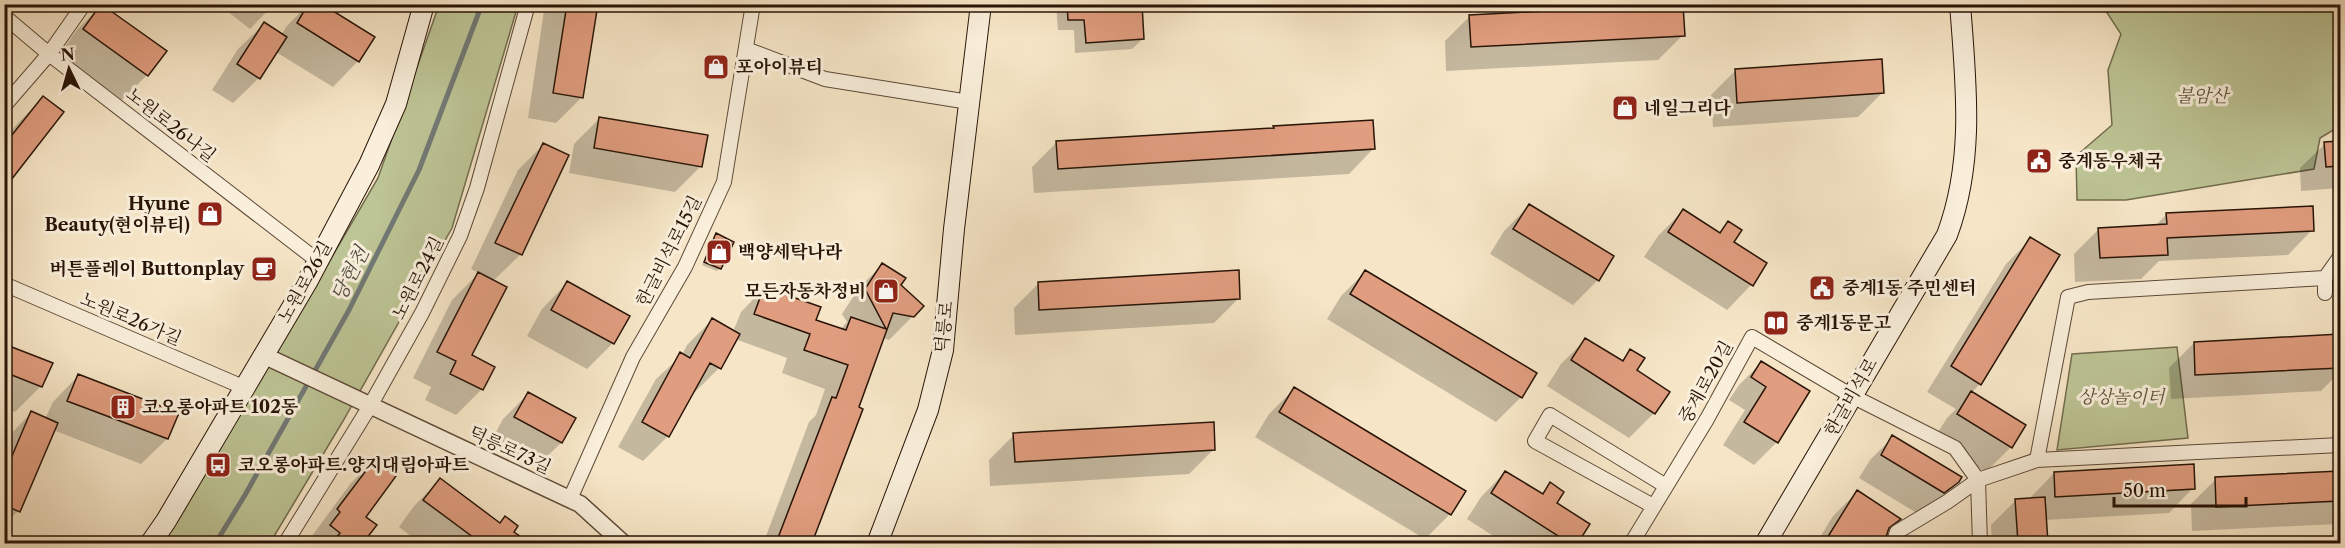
<svg xmlns="http://www.w3.org/2000/svg" width="2345" height="548" font-family="'Libre Caslon Text','Noto Serif KR',serif">
	<style>
		.green { fill: #bdc495; stroke: #726c4e; stroke-width: 1.5 }
		.shadow { fill: #0003 }
		.lines { fill: none; stroke-linecap: round; stroke-linejoin: round }
		.stream { stroke: #717975; stroke-width: 5 }
		.building { fill: #e09d7f; stroke: #281407; stroke-width: 1.5 }
		.minor-casing { stroke: #5c4837; stroke-width: 16 }
		.tertiary-casing { stroke: #5c4837; stroke-width: 19 }
		.secondary-casing { stroke: #281407; stroke-width: 22 }
		.minor { stroke: #f9efdb; stroke-width: 14 }
		.tertiary { stroke: #f9efdb; stroke-width: 16 }
		.secondary { stroke: #f9efdb; stroke-width: 20 }
		.labels { text-anchor: middle; dominant-baseline: central; stroke-width: 6; stroke-linejoin: round; paint-order: stroke }
		.poi-label { font-size: 18px; font-weight: bold; fill: #281407; stroke: #f9efdb; text-anchor: start }
		.park-label { font-size: 18px; font-style: italic; fill: #5c5239; stroke: #f9efdb }
		.street-label { font-size: 18px; fill: #281407; stroke: #f9efdb }
		.water-label { font-size: 20px; font-style: italic; fill: #524f47; stroke: #f9efdb }
	</style>
	<rect width="100%" height="100%" fill="#f6e6c7"/>
	<filter id="stains"><feTurbulence type="fractalNoise" baseFrequency=".00333" numOctaves="4"/><feColorMatrix values="0 0 0 0 .2 0 0 0 0 .09 0 0 0 0 .02 0 0 0 .5 -.17"/></filter>
	<radialGradient id="worn" r=".72"><stop offset=".6" stop-color="#630" stop-opacity="0"/><stop offset="1" stop-color="#630" stop-opacity=".3"/></radialGradient>
	<path class="green" d="M439,5H518L452,228L343,421L270,543L161,544L203,478L378,178Z
		M2102,5H2340V126L2320,138L2314,169L2126,200H2077L2076,156L2112,125L2108,70L2121,34Z
		M2177,347L2188,438L2057,450L2072,354Z"/>
	<path class="shadow" d="M218,4H274L250,29Z
		M308,4L358,61L333,87L276,52L259,78L233,103L212,90L238,49L264,24L281,35L287,26Z
		M545,4H596L582,97L556,123L528,118Z
		M874,4H904L900,9L874,6Z
		M1056,4H1141L1143,39L1132,49L1075,53L1074,30H1058Z
		M101,6L147,75L122,100L59,55L77,30Z
		M1470,16L1683,35L1658,60L1446,71L1445,41Z
		M1736,70L1883,92L1858,117L1713,127L1711,95Z
		M43,98L4,187V140L18,123Z
		M600,118L701,166L675,192L569,173L574,144Z
		M1274,127L1373,149L1349,174L1034,193L1032,167L1057,142L1271,130Z
		M2340,143V188L2301,191L2300,168L2325,144Z
		M543,145L567,156L520,255L493,281L470,356L482,389L456,415L425,400L431,387L413,378L452,300L479,273L471,269L518,170Z
		M1529,206L1598,280L1573,305L1490,254L1504,231Z
		M1683,211L1718,234L1728,223L1732,243L1765,264L1751,285L1727,310L1644,257L1658,236Z
		M2167,214L2312,230L2288,255L2159,261L2141,279L2075,282L2074,254L2099,229L2155,226Z
		M717,235L720,268L717,271L702,265Z
		M2031,239L1980,384L1971,393L2011,447L1986,472L1933,440L1947,418L1956,409L1927,392L2006,264Z
		M882,265L899,285L913,316L889,340L883,338L858,408L861,410L811,544H763L809,422L816,415L825,389L782,373L787,358L735,339L719,368L694,393L692,391L668,436L643,461L618,447L656,379L682,355L687,345L712,320L733,332L741,312L764,288L815,321L840,330L847,322L842,314L859,288Z
		M1365,272L1521,397L1496,422L1327,319L1341,296Z
		M567,283L628,316L613,343L587,369L527,336L542,309Z
		M1039,283L1239,298L1214,323L1015,335L1014,308Z
		M2340,335V372L2321,391L2171,399L2169,368L2194,343Z
		M1586,339L1620,362L1631,351L1635,371L1654,413L1629,438L1547,386L1561,364Z
		M4,346L41,386L15,412L4,408Z
		M1761,363L1777,442L1754,465L1723,445L1745,410L1729,400L1739,385Z
		M78,376L177,414L167,439L141,464L53,430L18,511L4,525L6,439L31,413L45,419L53,402Z
		M1294,389L1464,492L1450,514L1425,539L1255,437L1269,414Z
		M528,394L574,419L561,443L536,467L490,443L503,419Z
		M1014,435L1214,449L1189,474L990,486L989,460Z
		M1893,437L1958,482L1934,505L1920,515L1859,478L1870,460Z
		M377,458L364,517L375,525L362,544H312L316,538L312,536L351,483Z
		M1505,472L1540,495L1551,484L1555,504L1588,525L1576,544H1506L1467,519L1481,497Z
		M2054,473L2193,488L2169,513L2045,520L2047,544H1992L1991,525L2016,500L2029,499Z
		M2340,473V520L2337,524L2192,531L2191,504L2216,479Z
		M440,480L518,537L512,544H421L399,527L414,506Z
		M1857,492L1899,518L1887,531L1883,544H1816L1833,516Z"/>
	<g class="lines">
		<path class="stream" d="M215,544L245,495L349,310L419,170L482,4"/>
	</g>
	<path class="building" d="M101,4L167,51L148,76L83,29Z
		M308,4H322L375,37L359,62L297,23Z
		M567,4H598L583,98L553,93Z
		M1067,4H1142L1144,39L1086,43L1084,20H1068Z
		M1683,4L1685,36L1471,47L1469,15Z
		M264,22L287,37L260,79L237,64Z
		M1882,59L1884,93L1737,103L1735,69Z
		M43,96L64,112L4,189V145Z
		M599,117L708,135L702,167L594,148Z
		M1373,120L1375,149L1058,169L1056,141L1274,128L1273,126Z
		M2340,141V166L2326,167L2324,142Z
		M543,143L569,155L522,255L495,243Z
		M1529,204L1614,256L1599,281L1513,229Z
		M2313,206L2314,231L2167,238L2168,255L2100,258L2098,228L2167,224L2166,213Z
		M1683,209L1720,233L1728,221L1742,230L1734,242L1767,263L1753,286L1668,232Z
		M716,233L734,242L721,269L704,262Z
		M2030,237L2060,255L1981,385L1951,366Z
		M882,263L906,278L901,285L924,306L914,317L893,313L859,407L863,409L812,543H776L832,397L836,398L848,365L804,350L810,334L754,314L764,287L821,307L816,320L846,330L851,317L886,329L865,289Z
		M1239,270L1240,299L1039,310L1038,282Z
		M1365,270L1537,373L1522,398L1350,294Z
		M478,272L507,287L472,355L495,367L483,390L450,374L456,361L437,352Z
		M567,281L630,316L614,344L551,310Z
		M712,318L740,334L721,369L710,363L669,437L642,422L680,352L690,358Z
		M2340,334V368L2195,375L2194,342Z
		M1585,338L1623,361L1630,349L1645,358L1637,370L1670,392L1655,414L1571,360Z
		M4,344L53,363L42,387L4,372Z
		M1761,361L1810,391L1778,443L1744,422L1766,387L1751,377Z
		M78,374L179,413L168,439L67,401Z
		M1294,387L1466,491L1451,515L1279,412Z
		M1971,391L2026,425L2012,448L1957,414Z
		M528,392L576,418L562,443L514,417Z
		M31,411L58,423L20,512L4,505V475Z
		M1214,422L1215,450L1015,462L1013,433Z
		M1892,435L1962,477L1959,482L1944,493L1881,455Z
		M377,456L399,472L366,517L377,525L363,543H332L340,533L330,525L340,512L337,509Z
		M2194,464L2195,489L2055,497L2054,472Z
		M1505,471L1543,494L1550,482L1564,492L1557,503L1590,524L1578,543H1569L1491,493Z
		M2340,471V501L2216,507L2215,477Z
		M440,478L500,523L505,516L518,526L514,532L530,543H481L423,500Z
		M1857,490L1901,519L1889,528L1884,543H1824Z
		M2045,497L2048,543H2018L2015,499Z"/>
	<g class="lines">
		<g class="minor-casing">
			<path id="minor" d="M4,16L49,54L318,261
				M746,49L825,79L969,102
				M4,106L49,54L84,4
				M4,284L243,387
				M2325,293V278L2340,257
				M2037,460L2340,445
				M570,499L633,357L685,267L724,182L753,4
				M1653,506L1535,441L1550,415L1666,486
				M285,544L370,406L422,313L460,236L477,188L528,4
				M1631,544L1707,419L1752,337L1852,396L1955,448L1978,480L1980,544
				M1893,544L1897,532L1947,502L1978,480L2037,460L2068,297L2088,292L2325,278"/>
		</g>
		<g class="tertiary-casing">
			<path id="tertiary" d="M263,355L580,504L624,544"/>
		</g>
		<g class="secondary-casing">
			<path id="secondary" d="M150,544L166,521L307,282L369,165L396,104L424,4
				M877,544L928,410L943,350L954,229L981,4
				M1765,544L1947,235C1975,160 1966,83 1960,4"/>
		</g>
		<use href="#minor" class="minor"/>
		<use href="#tertiary" class="tertiary"/>
		<use href="#secondary" class="secondary"/>
	</g>
	<defs>
		<g id="shop-square" transform="scale(1.35)"><rect x="-9" y="-9" width="18" height="18" rx="4" fill="#8f2418" stroke="#f9efdb"/><path d="M-5-2.5h2.3a2.7 3.5 0 0 1 5.4 0H5L5.5 6h-11ZM-1.5-2.5h3a1.5 2.3 0 0 0-3 0Z" fill="#fff"/></g>
		<g id="civic-square" transform="scale(1.35)"><rect x="-9" y="-9" width="18" height="18" rx="4" fill="#8f2418" stroke="#f9efdb"/><path d="M-.6-6.5H3V-4.5H.6V-3L4-1V1h2V6H-6V1h2V-1L-.6-3ZM-1.2 2.5V6h2.4V2.5Z" fill="#fff"/></g>
		<g id="cafe-square" transform="scale(1.35)"><rect x="-9" y="-9" width="18" height="18" rx="4" fill="#8f2418" stroke="#f9efdb"/><path d="M-5.5-4.5H6V0H3Q3 3.5 0 3.5H-2.5Q-5.5 3.5-5.5 0ZM3-3.2v2h1.7v-2ZM-6 4.5H4V6H-6Z" fill="#fff"/></g>
		<g id="library-square" transform="scale(1.35)"><rect x="-9" y="-9" width="18" height="18" rx="4" fill="#8f2418" stroke="#f9efdb"/><path d="M-6-4Q-3-5.5-.7-3.5V5Q-3 3-6 4ZM6-4Q3-5.5 .7-3.5V5Q3 3 6 4Z" fill="#fff"/></g>
		<g id="building-square" transform="scale(1.35)"><rect x="-9" y="-9" width="18" height="18" rx="4" fill="#8f2418" stroke="#f9efdb"/><path d="M-4-6H4V6H1V3H-1V6H-4ZM-2.5-4.3h1.7v1.8h-1.7ZM.8-4.3h1.7v1.8H.8ZM-2.5-1h1.7V.8h-1.7ZM.8-1h1.7V.8H.8Z" fill="#fff"/></g>
		<g id="bus-square" transform="scale(1.35)"><rect x="-9" y="-9" width="18" height="18" rx="4" fill="#8f2418" stroke="#f9efdb"/><path d="M-5-6H5V4H4V6H2V4H-2V6H-4V4H-5ZM-3.5-4V0h7V-4ZM-3.5 1.2v1.5H-2V1.2ZM2 1.2v1.5H3.5V1.2Z" fill="#fff"/></g>
	</defs>
	<g fill-rule="evenodd">
		<use href="#shop-square" x="716" y="67"/>
		<use href="#shop-square" x="1625" y="108"/>
		<use href="#civic-square" x="2039" y="161"/>
		<use href="#shop-square" x="210" y="214"/>
		<use href="#shop-square" x="719" y="252"/>
		<use href="#cafe-square" x="264" y="269"/>
		<use href="#civic-square" x="1822" y="288"/>
		<use href="#shop-square" x="886" y="291"/>
		<use href="#library-square" x="1776" y="323"/>
		<use href="#building-square" x="123" y="407"/>
		<use href="#bus-square" x="218" y="465"/>
	</g>
	<g class="labels">
		<g class="poi-label">
			<text x="736" y="67">포아이뷰티</text>
			<text x="1644" y="108">네일그리다</text>
			<text x="2058" y="161">중계동우체국</text>
			<text x="190" y="204" text-anchor="end">Hyune<tspan x="190" dy="21">Beauty(현이뷰티)</tspan></text>
			<text x="738" y="252">백양세탁나라</text>
			<text x="244" y="269" text-anchor="end">버튼플레이 Buttonplay</text>
			<text x="1842" y="288">중계1동 주민센터</text>
			<text x="866" y="291" text-anchor="end">모든자동차정비</text>
			<text x="1796" y="323">중계1동문고</text>
			<text x="142" y="407">코오롱아파트 102동</text>
			<text x="238" y="465">코오롱아파트.양지대림아파트</text>
		</g>
		<g class="park-label">
			<text x="2202" y="96">불암산</text>
			<text x="2121" y="397">상상놀이터</text>
		</g>
		<g class="street-label">
			<text transform="translate(171 125) rotate(38)">노원로26나길</text>
			<text transform="translate(669 251) rotate(-63)">한글비석로15길</text>
			<text transform="translate(418 278) rotate(-63)">노원로24길</text>
			<text transform="translate(305 282) rotate(-61)">노원로26길</text>
			<text transform="translate(131 319) rotate(23)">노원로26가길</text>
			<text transform="translate(944 327) rotate(-84)">덕릉로</text>
			<text transform="translate(1706 382) rotate(-61)">중계로20길</text>
			<text transform="translate(1851 397) rotate(-60)">한글비석로</text>
			<text transform="translate(510 450) rotate(25)">덕릉로73길</text>
		</g>
		<g class="water-label">
			<text transform="translate(350 274) rotate(-63)">당현천</text>
		</g>
	</g>
	<rect width="2345" height="548" fill="none" stroke="#f6e6c7" stroke-width="24"/>
	<rect x="6" y="6" width="2333" height="536" fill="none" stroke="#281407" stroke-width="3"/>
	<rect x="12" y="12" width="2321" height="524" fill="none" stroke="#281407" stroke-width="1.5"/>
	<g transform="translate(69 69) rotate(355)" stroke="#f9efdb" stroke-width="4.5" paint-order="stroke">
	<path d="M0-4.5L10 22L0 15L-10 22Z" fill="#281407"/>
	<text y="-9" font-size="16" font-weight="bold" text-anchor="middle" fill="#281407">N</text>
	</g>
	<path d="M2114 497v9h132v-9" fill="none" stroke="#281407" stroke-width="3"/>
	<text x="2123" y="497" font-size="18" fill="#281407" stroke="#f9efdb" stroke-width="4.5" paint-order="stroke">50 m</text>
	<rect width="100%" height="100%" filter="url(#stains)"/>
	<rect width="100%" height="100%" fill="url(#worn)"/>
</svg>
